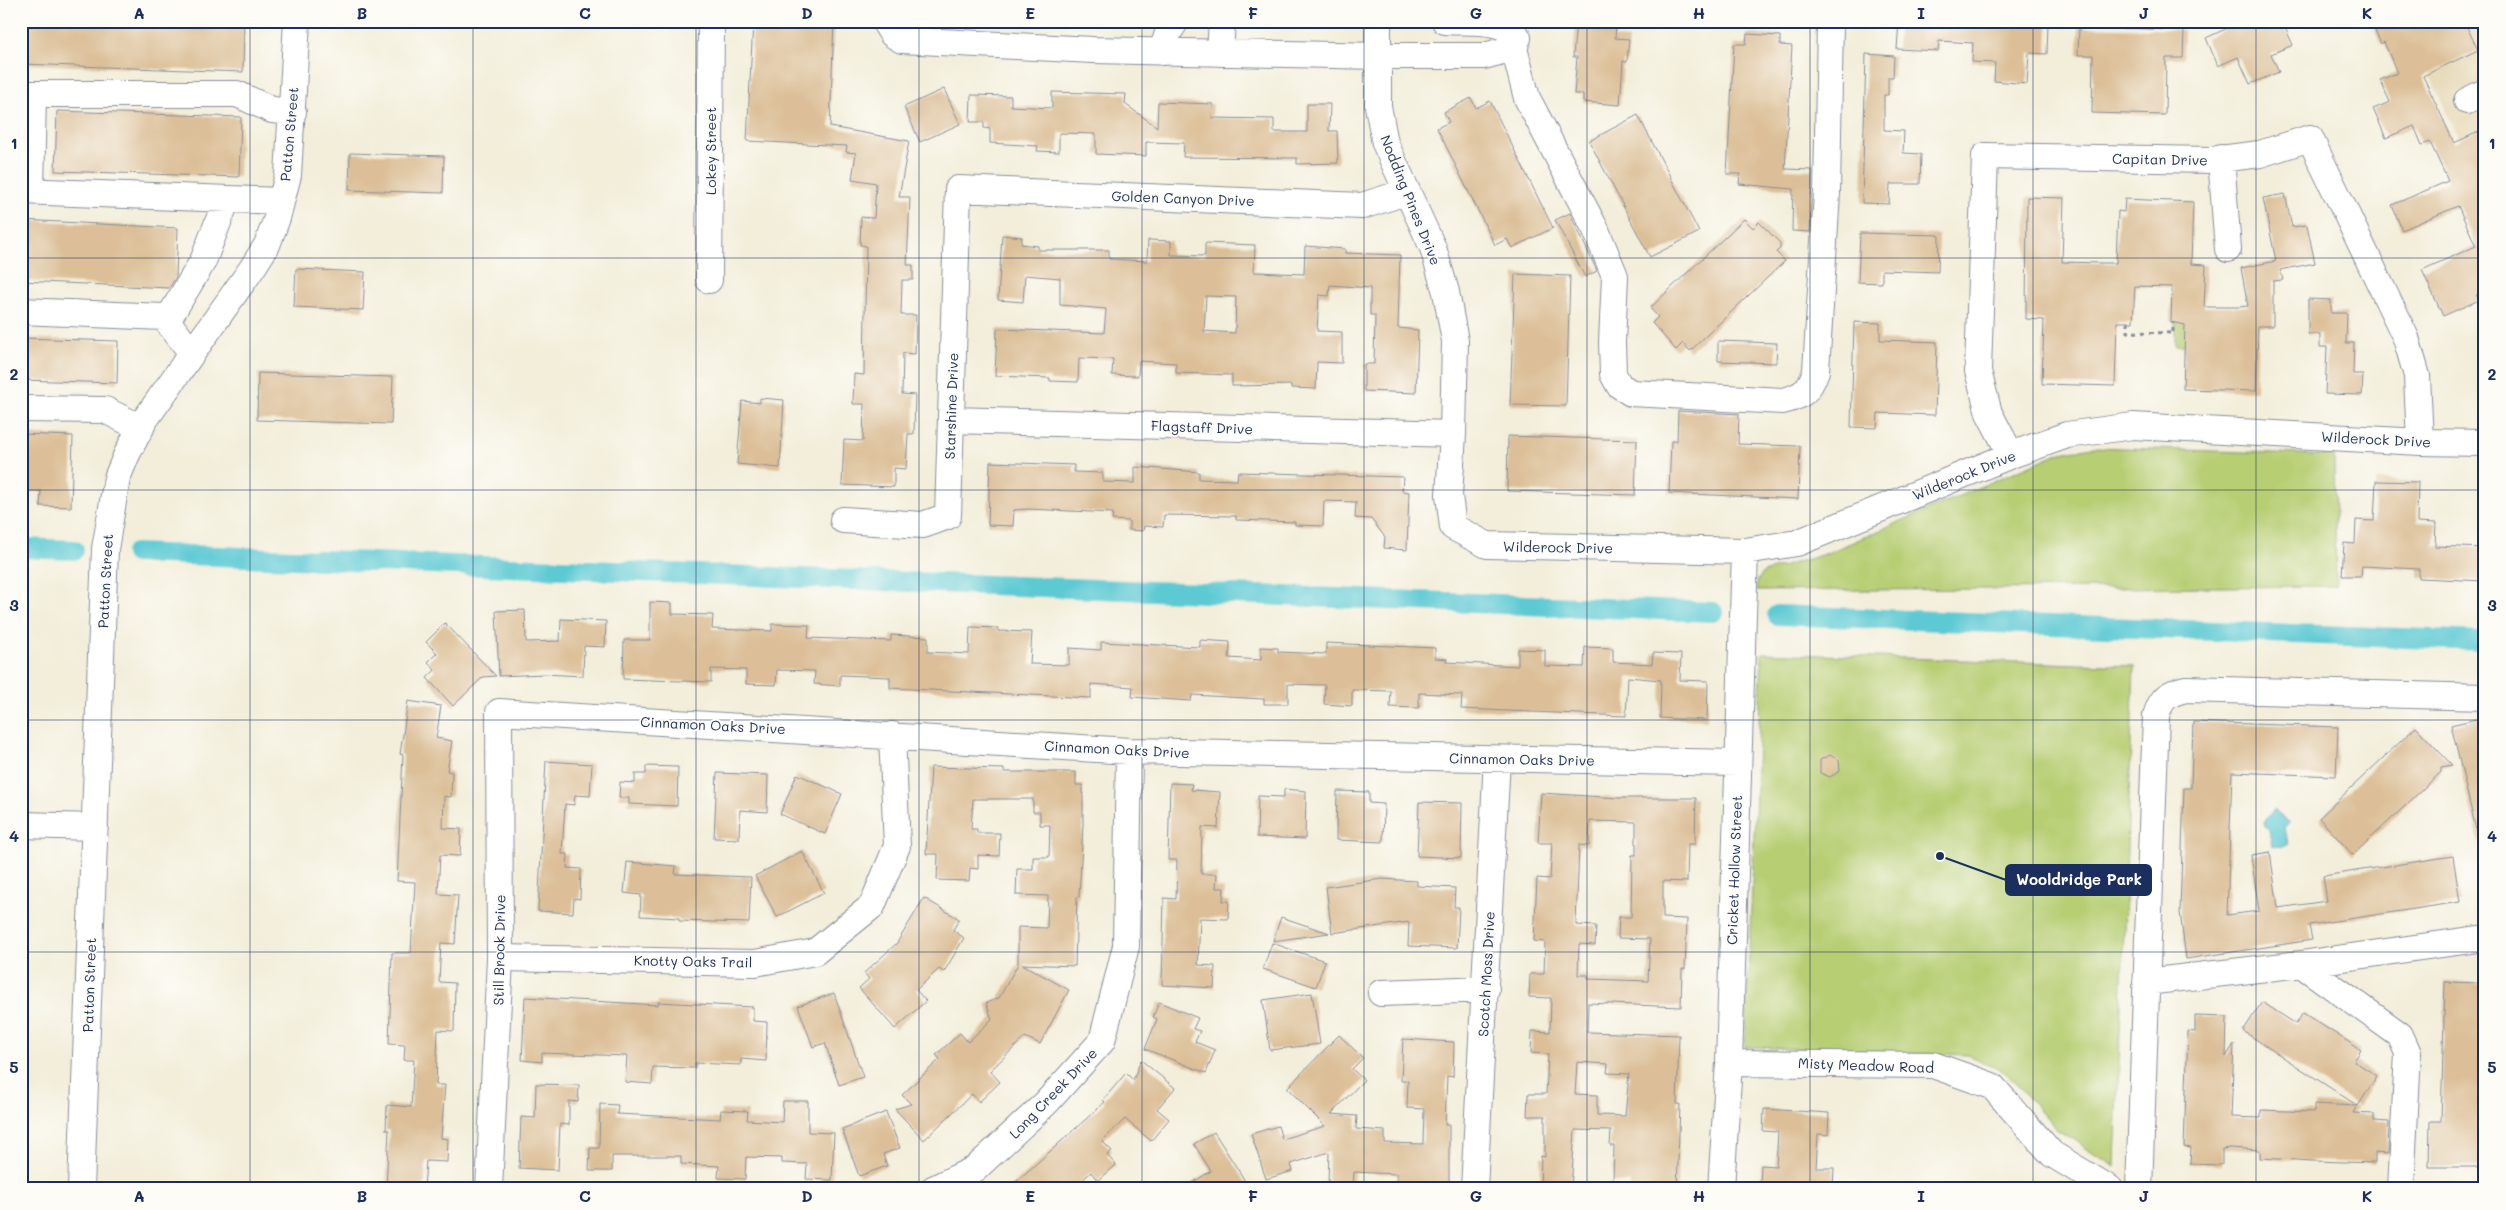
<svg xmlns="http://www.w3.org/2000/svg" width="2506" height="1210" font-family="Mali,sans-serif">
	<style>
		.built { fill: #e7daba }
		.green { fill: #b7ce73; stroke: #697e68 }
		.water { fill: #5cc9d3; stroke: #3c7c98 }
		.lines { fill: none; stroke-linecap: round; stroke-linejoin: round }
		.canal { stroke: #5cc9d3; stroke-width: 20 }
		.building { fill: #dcbf98; fill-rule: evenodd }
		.minor-casing { stroke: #878e9c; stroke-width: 28 }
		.path { stroke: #878e9c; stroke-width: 3; stroke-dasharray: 4 4; stroke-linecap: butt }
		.minor { stroke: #fff; stroke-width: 26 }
		.grid { fill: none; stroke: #1b2f5e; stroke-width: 1; stroke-opacity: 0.55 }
		.labels { text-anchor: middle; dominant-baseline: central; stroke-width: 4; stroke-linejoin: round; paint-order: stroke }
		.street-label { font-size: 14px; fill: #1b2f5e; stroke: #fdfcf7 }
		.leader { fill: none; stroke: #1b2f5e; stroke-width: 2 }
		.callout-dot { fill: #1b2f5e; stroke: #fdfcf7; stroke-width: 2 }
		.callout { fill: #1b2f5e; stroke: #1b2f5e; stroke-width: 2 }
		.callout-label { font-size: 15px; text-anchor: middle; font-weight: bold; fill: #fff }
		.neatline { fill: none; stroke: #1b2f5e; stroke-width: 2 }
		.grid-label { font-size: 16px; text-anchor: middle; font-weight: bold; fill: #1b2f5e }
	</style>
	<rect width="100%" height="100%" fill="#fdfcf7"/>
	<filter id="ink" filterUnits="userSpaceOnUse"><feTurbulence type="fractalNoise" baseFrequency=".02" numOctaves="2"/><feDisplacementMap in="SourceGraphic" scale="10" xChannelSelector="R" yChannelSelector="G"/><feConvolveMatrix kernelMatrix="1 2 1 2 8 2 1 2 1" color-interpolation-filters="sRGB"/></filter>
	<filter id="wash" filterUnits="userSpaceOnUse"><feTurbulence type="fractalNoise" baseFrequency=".0096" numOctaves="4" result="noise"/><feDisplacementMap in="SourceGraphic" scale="20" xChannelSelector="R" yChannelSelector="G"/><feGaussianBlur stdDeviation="1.12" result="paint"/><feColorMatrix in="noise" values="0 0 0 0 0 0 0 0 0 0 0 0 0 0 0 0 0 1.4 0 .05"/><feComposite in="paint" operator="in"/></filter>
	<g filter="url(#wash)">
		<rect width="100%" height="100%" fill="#f3eeda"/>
		<path class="built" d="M2405,21H2485V197Z"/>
		<path class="green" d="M2175,323H2192L2203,345H2175Z
			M2092,447L2334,455L2336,586L1756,591L1758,580L1764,572L1825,554L2056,454Z
			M1762,653L2134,666L2115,1167L2057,1129L2006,1073L1968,1055L1745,1047Z"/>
		<path class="water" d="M2274,810L2290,822L2285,828L2288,844L2283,847L2272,845L2269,830L2265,827L2264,821Z"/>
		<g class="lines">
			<path class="canal" d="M21,548L74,550
				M135,553L1713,612
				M1777,615L2485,641"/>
		</g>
		<g id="blocks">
			<path class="building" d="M21,21H244L243,72L21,64Z
				M753,21H834L830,127L909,141L899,197H910L907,265H913V280H902L901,315H916L915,354L903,353L902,394L915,395L914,434H908L906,469L894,468V487L842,485L844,440L863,441L864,404H853L854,374L864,375L866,246L860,245L861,217L874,218L876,183L852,179L856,153L846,152L847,146L747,141Z
				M1576,21L1616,25L1615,38L1629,39L1627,62L1623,61L1620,105L1583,102V94H1574L1577,57H1573Z
				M1899,21L2048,24L2047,54L2029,53L2027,84L1994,81L1995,63L1972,62L1973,43L1939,41L1938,51L1897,49Z
				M2243,21H2282L2293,45L2271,54L2279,72L2250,84L2238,57L2218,66L2206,38Z
				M2371,21H2464L2478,50L2423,76L2454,143L2485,129V291L2476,295L2479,300L2443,316L2422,270L2476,246L2458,206L2402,230L2392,205L2448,181L2430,142L2422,145L2414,126L2386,138L2373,109L2390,102L2380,80L2397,73L2384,42L2381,44Z
				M2079,27L2184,30L2183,58H2166L2165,115L2092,113L2093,55H2078Z
				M1747,34L1780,36V45L1792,46L1785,169L1812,170L1810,232L1792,231L1793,189L1739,184L1740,174H1727L1734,44H1746Z
				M1866,54L1894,56L1893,77H1888V95H1884V130L1904,131L1903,153L1921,154L1920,184H1890L1889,204L1862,203Z
				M944,89L960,124L920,142L904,107Z
				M1052,92L1126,94L1125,104L1157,127L1158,102L1213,104L1212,118L1274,119V132H1307V104H1330L1329,131H1337L1338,163L1297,164V158L1183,157L1184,143L1146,142V156L1096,154V134L1059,133V152L1037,151L1038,146L990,143V129L984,128V122H970L971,95L1011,96V106L1052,108Z
				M1471,98L1476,108L1490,101L1553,228L1512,248L1507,239L1495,245L1437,128L1449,122L1444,112Z
				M57,111L241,117L239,177L55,171Z
				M1638,115L1699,232L1650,257L1589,141Z
				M350,153L444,156L443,193L349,190Z
				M2285,194L2292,227L2307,225L2315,263L2280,270L2283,280L2273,281V326H2258L2256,391L2183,389L2185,325L2171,322L2172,287L2135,286L2133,322H2117L2115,386L2042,384L2044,320L2026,319L2027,197L2064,198L2062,262L2100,263H2116L2118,211L2124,212L2125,199L2193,202L2191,264L2206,265L2204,307H2239L2248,306L2241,268L2276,261L2263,198Z
				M1570,213L1597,271L1585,277L1555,220Z
				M1744,219L1753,228L1759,222L1780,243V249L1776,252L1785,261L1690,351L1683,343L1676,350L1652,323L1658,317L1650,308Z
				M21,220L178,228L176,277L169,288L21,281Z
				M1860,233L1939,235L1938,272L1882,270V283L1858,282Z
				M1002,235L1022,237L1021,244L1038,246V250H1109V259L1147,261L1148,240L1171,241V255L1205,256V243L1255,245L1254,272L1304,274L1305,246L1345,249V253L1400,255L1398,328L1418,330L1416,393L1364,391V364H1374L1375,315H1370V288L1330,285L1329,296L1319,295L1317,331L1342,332V363L1317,362L1316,389L1291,388V385L1232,386V375L1176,373V363L1139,361L1138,376L1112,375L1113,359L1079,358L1078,382L1050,381V378L995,376L997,329L1104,333L1106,309L1060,305V278L1025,275L1023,302L998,300ZM1206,296L1236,297L1235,333L1204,331Z
				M296,269L365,272L363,310L294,307Z
				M1515,274L1570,276L1566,406L1510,405Z
				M2308,299L2331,300V313H2347L2346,343H2354L2353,374H2363L2362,395L2325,394L2327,347H2320V334H2308Z
				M1854,322L1880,323V340L1937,342L1935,415L1878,413L1877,428L1851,427Z
				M21,338L118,341L117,383L21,380Z
				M1718,341L1777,343L1776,363L1718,361Z
				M258,373L393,377L391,424L257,420Z
				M760,398L784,400L780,468L737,464L742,401L760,403Z
				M1678,411L1739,414L1738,444L1800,446L1798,499L1669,493L1671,441H1677Z
				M21,434L73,436L71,507L40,506L41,491H21Z
				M1508,436L1637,440L1635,495L1507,491Z
				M990,462L1074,465V472L1103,473V482L1135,483V467L1199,472V479L1237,480L1238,472L1403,477L1402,491L1409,492L1407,550L1384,548L1385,537L1371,519L1355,518L1356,502L1324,501L1323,526L1295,525V522L1236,520V516L1164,515L1163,527L1144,526L1143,531L1129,530V521L1112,520L1113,513L1028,509L1014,510L1013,526L988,525Z
				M2376,481L2418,482L2417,522L2436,523L2435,546L2485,548V581L2419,578V569L2362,566L2361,576H2342L2344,543L2355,544L2356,520L2374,521Z
				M650,602L672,603V614L713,615L712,629L772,631V624L809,625L808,638L891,641V635L928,637V652L969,654L970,627L998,628V631L1032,632L1030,664L1069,665V648L1101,650V642L1200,647V640L1230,642L1229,658L1261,660V647L1278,648V652L1326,654V643L1435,648V658L1447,659L1446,662L1518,666V649L1545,650V666L1584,667L1585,647L1613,648V662L1652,664L1653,653L1681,654L1680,680L1708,681L1707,720L1660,718L1661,680L1628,677L1626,716L1461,709L1462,695L1419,693V708L1390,707L1391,691L1352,690V706L1324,704L1325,685L1288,684V704H1264V699L1192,695L1191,701L1132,697L1133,687L1091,684V698L890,688V677L840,675V686L814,684L815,671L777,670L776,685L746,684V670L711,669V682L623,679L624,640H650Z
				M525,610L526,642L560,641L561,619L606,621L605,647L584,646L583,676L544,674L499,676L496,611Z
				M445,623L496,676L483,677L453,706L427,678L435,670L428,662L437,653L426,642Z
				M408,701L441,706L436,738L452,741L447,771L452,772L451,797L444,796L443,828L461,829L460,856L440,855L438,894L458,895L455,944L441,943L439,982L455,983L454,1031L438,1030L436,1085H445L441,1138L448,1139L447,1162L426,1161L424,1189L386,1188L389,1130H386L387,1105L411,1107L414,1060H404L405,1045L389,1044L392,953H411L415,882L397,881L403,755L400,754Z
				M2485,717V841L2479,842L2451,725Z
				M2193,722L2338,727L2336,776L2232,772L2227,915L2259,911L2251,855L2270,852L2278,908L2327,901L2323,876L2453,856L2460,902L2309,925L2312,940L2186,959L2180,912L2184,788H2191Z
				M2416,727L2452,765L2441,767V772L2353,855L2319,818Z
				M1830,755L1839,760L1840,771L1830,777L1820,773V760Z
				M546,761L592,764L590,796L575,795L574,805L565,804L562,854H568L567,868L581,869L580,899L574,898L573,913L538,911Z
				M646,766L678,767L677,806L629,804V798H619L620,782L635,783V774H646Z
				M931,767L1004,769V772H1076V785H1083V825L1079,897H1077L1075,966L1022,964L1069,990L1040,1044L1025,1037L990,1071L1000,1082L979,1102L972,1094L924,1140L895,1109L911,1104L902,1095L940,1059L936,1055L960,1033L968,1042L992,1019L986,1003L999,998L1018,964V927L1047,928L1048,896L1016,895L1017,869H1033V857H1049L1050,825H1040V812H1033V799H973L971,829H977V833H1000L999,856L978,855V869L970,868L969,881L937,880L938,854H926Z
				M717,773L768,775L767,812L740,810L739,839L714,838Z
				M797,774L842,794L825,834L780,814Z
				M1170,783L1192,784L1191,790L1220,792L1218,828L1202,827L1201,874H1217L1216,888H1224L1223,901H1229L1228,919L1200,918L1198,965L1215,966L1214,988L1162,985L1164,898L1176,899L1177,860H1168Z
				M1284,789L1306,791L1305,839L1257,837L1258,796L1284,797Z
				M1337,791L1369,792V803L1384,804L1383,842L1336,840Z
				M1541,793L1619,798H1696L1695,844H1688L1687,882L1663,881V918L1687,919L1685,969H1682L1681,1007L1588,1003L1587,1032L1679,1035L1677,1104H1680L1677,1189H1630V1183L1613,1182L1614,1146H1610L1611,1131L1575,1130L1571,1189H1540L1541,1156L1545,1157V1116H1527L1528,1094H1546L1548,1054L1531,1053L1532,1031L1550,1032L1551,998L1529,997L1530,974H1544L1545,942L1534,941L1537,878L1550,879L1552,843H1538ZM1590,821L1636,822V855H1632L1631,917H1619L1618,938L1650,939L1648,981L1588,979V975H1578L1579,944L1595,945L1596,926L1576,925L1579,845L1589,846ZM1577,1062L1608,1064L1607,1073L1629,1074L1625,1116L1597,1115V1095L1575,1094Z
				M1419,802L1462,803L1461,858L1417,856Z
				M802,851L824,893L777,917L755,876Z
				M627,862L676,866L675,874L751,877L749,923L679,921V918L640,916L641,895L624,893Z
				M1382,879L1417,881V886L1455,888L1454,907H1459L1457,948L1408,946L1409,922L1332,933L1326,887Z
				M924,898L959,919L953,930L964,938L944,972L939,969L916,990L926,1001L895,1029L859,988L869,979L864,973L897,943Z
				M1281,917L1329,933L1273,941Z
				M1272,943L1325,961L1316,987L1263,969Z
				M2445,982L2485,983L2482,1122H2485V1167H2429L2430,1121H2441Z
				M834,993L863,1077L839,1085L825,1043L813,1047L798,1006Z
				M1312,993L1320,1044L1270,1050L1263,1000Z
				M525,997L658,1005V1002L753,1007V1021L767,1022L766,1061L741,1059V1065L695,1063V1068L653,1067L652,1084L625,1082L627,1056L542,1053V1062L522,1060Z
				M1159,1002L1198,1018L1193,1029L1200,1031L1195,1042L1215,1050L1206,1073L1145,1049L1157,1019L1153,1017Z
				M2262,1002L2296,1024L2303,1013L2361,1050L2354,1061L2377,1076L2358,1106L2243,1031Z
				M2195,1016L2227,1017L2226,1057L2234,1044L2231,1117L2261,1118V1110L2314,1112V1104L2357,1106L2353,1113L2374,1114V1121L2389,1122L2388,1154L2375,1153V1163L2313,1161L2260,1158V1150L2230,1148L2222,1149V1165L2190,1164L2191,1148L2184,1147L2188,1031L2195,1032Z
				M1339,1035L1363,1058L1352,1069L1364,1080L1331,1114L1357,1116L1356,1129L1385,1131V1143L1423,1144L1424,1109L1407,1108L1408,1081H1401L1403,1039L1454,1042L1453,1077L1447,1076L1445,1125H1449V1188H1397V1174L1354,1172L1353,1186L1328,1184L1329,1152L1291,1164L1293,1171L1266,1179L1251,1134L1278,1126L1282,1139L1325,1126L1287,1088Z
				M1141,1060L1175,1088L1157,1109L1169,1119L1151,1141L1125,1119L1102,1141L1112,1151L1107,1155L1116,1165L1098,1181L1091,1172L1073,1189H1008L1105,1102L1103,1100L1126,1073L1133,1080Z
				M536,1084L579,1085L578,1102L569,1101V1125L560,1124L558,1170L519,1168L521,1117L535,1118Z
				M783,1101H808V1132L834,1133L832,1180L806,1179L807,1164L782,1163V1158L746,1157L745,1179L718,1178L719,1166L681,1164V1156H612V1171H589L590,1148H599L600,1104L618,1105L617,1114L720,1119L721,1110L748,1111L747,1120L782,1122Z
				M1764,1109L1829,1113L1828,1135L1818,1134L1816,1168H1834L1833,1189H1760L1761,1165L1776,1166L1778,1132L1763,1131Z
				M886,1112L900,1148L883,1154L887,1166L859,1176L842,1129Z
				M1214,1132L1242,1176L1249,1189H1182L1211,1171L1194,1144Z"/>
		</g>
	</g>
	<g filter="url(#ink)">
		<use href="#blocks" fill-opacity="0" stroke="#878e9c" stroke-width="1"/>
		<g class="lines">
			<g class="minor-casing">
				<path id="minor" d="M884,21L892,34L902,40L1093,50L1379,56H1484L1514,48
					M1378,21V106L1385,143L1433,248L1446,292L1455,341L1453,434L1449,495L1453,527L1487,545L1745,551L1797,543L2011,455L2067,435L2133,426L2420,442L2485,443
					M1445,21C1469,23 1502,17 1518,38L1514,48L1527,98L1596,230L1615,276L1612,342L1613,374L1619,385L1631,393L1783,401C1803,396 1809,391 1816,371L1827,193L1830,21
					M1162,52L1168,33L1176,21
					M1220,53L1222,21
					M21,94H237L272,110L293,112
					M2467,101L2485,92
					M2221,158L2228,249
					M21,191L281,201
					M31,191L33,94
					M709,280L711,21
					M21,311L164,317L192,353
					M167,321L203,261L227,199
					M21,409L105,410L141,428
					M951,420L1453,434
					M2011,455L1989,413L1978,371L1985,156L2212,160L2260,154L2310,138L2406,338L2417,376L2420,442
					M843,520L923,525L948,516L958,189L1362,206L1406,192
					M21,825L95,827
					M500,958L755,963L815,952L872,906L897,846L892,735
					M2301,964L2485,938
					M2146,982L2301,964L2400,1035L2408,1053L2401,1189
					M1381,993L1486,989
					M1729,1063L1933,1065L1992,1086L2052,1154L2110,1189
					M81,1189L105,549L117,478L127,454L144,421L251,270L267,245L277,218L288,175L297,21
					M489,1189L500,958L499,712L1129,751L1737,763
					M933,1189L975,1169L1046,1103L1102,1041L1126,946L1129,751
					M1474,1189L1497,759
					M1721,1189L1729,1063L1745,551
					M2139,1189L2156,716C2161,698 2168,693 2186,689L2485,697"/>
			</g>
			<path class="path" d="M2128,322V332L2173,333V323"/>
			<use href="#minor" class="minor"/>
		</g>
	</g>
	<path class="grid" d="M250,21V1189M473,21V1189M696,21V1189M919,21V1189M1142,21V1189M1364,21V1189M1587,21V1189M1810,21V1189M2033,21V1189M2256,21V1189M21,258H2485M21,490H2485M21,720H2485M21,952H2485"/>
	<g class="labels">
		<g class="street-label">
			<text transform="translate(289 134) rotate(-85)">Patton Street</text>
			<text transform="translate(710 151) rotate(-90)">Lokey Street</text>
			<text transform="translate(2160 159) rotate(1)">Capitan Drive</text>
			<text transform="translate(1183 198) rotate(2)">Golden Canyon Drive</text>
			<text transform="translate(1411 200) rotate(68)">Nodding Pines Drive</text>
			<text transform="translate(951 406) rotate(-88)">Starshine Drive</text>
			<text transform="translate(1202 427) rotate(2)">Flagstaff Drive</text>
			<text transform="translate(2376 439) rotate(3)">Wilderock Drive</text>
			<text transform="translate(1964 475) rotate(-22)">Wilderock Drive</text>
			<text transform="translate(1558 547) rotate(1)">Wilderock Drive</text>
			<text transform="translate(105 581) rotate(-87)">Patton Street</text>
			<text transform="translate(713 725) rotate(3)">Cinnamon Oaks Drive</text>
			<text transform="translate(1117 749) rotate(3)">Cinnamon Oaks Drive</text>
			<text transform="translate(1522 759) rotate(1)">Cinnamon Oaks Drive</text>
			<text transform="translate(1734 870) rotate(-88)">Cricket Hollow Street</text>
			<text transform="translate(499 950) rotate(-89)">Still Brook Drive</text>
			<text transform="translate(693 961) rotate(1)">Knotty Oaks Trail</text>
			<text transform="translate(1486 974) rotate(-87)">Scotch Moss Drive</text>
			<text transform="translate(89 985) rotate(-88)">Patton Street</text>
			<text transform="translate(1866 1065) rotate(2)">Misty Meadow Road</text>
			<text transform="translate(1053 1093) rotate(-46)">Long Creek Drive</text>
		</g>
	</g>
	<path class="leader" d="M1940 856L2006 880"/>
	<circle class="callout-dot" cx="1940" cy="856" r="5"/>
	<rect class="callout" x="2006" y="865" width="145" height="30" rx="5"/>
	<g class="callout-label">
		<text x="2079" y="885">Wooldridge Park</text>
	</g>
	<rect width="2506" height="1210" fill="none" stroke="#fdfcf7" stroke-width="55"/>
	<rect x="28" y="28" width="2450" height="1154" class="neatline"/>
	<g class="grid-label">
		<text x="139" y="19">A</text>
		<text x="362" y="19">B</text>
		<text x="585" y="19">C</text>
		<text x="807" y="19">D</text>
		<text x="1030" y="19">E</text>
		<text x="1253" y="19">F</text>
		<text x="1476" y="19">G</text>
		<text x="1699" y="19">H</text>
		<text x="1921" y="19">I</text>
		<text x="2144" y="19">J</text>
		<text x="2367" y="19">K</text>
		<text x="14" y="149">1</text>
		<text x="2492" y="149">1</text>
		<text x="14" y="380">2</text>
		<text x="2492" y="380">2</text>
		<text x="14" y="611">3</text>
		<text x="2492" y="611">3</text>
		<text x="14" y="842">4</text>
		<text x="2492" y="842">4</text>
		<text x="14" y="1073">5</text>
		<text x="2492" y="1073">5</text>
		<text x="139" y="1202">A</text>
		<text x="362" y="1202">B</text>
		<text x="585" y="1202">C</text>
		<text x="807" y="1202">D</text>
		<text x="1030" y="1202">E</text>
		<text x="1253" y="1202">F</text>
		<text x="1476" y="1202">G</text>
		<text x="1699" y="1202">H</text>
		<text x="1921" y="1202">I</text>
		<text x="2144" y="1202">J</text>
		<text x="2367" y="1202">K</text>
	</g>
</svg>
